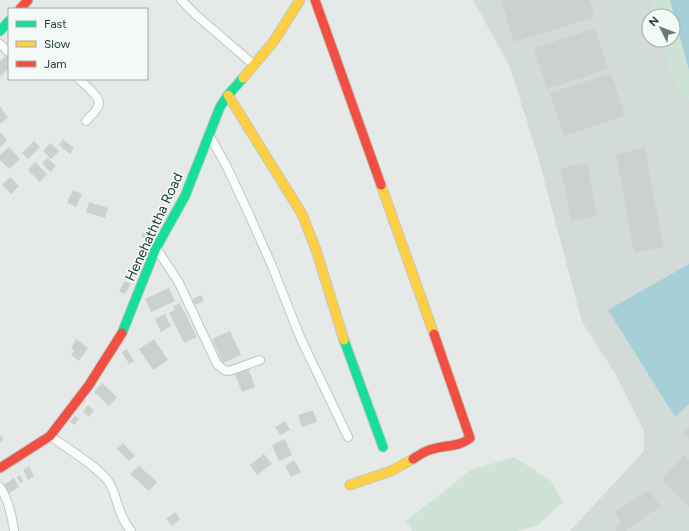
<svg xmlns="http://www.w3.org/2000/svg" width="689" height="531" font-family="Figtree,sans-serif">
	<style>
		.built { fill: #d3dbd8; fill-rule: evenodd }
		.green { fill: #cee3d5 }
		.water { fill: #a7cfd7 }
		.building { fill: #ccd1cf }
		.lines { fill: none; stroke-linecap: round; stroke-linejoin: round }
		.street-casing { stroke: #c2c7c5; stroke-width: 10 }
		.fast-casing { stroke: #c0c8c5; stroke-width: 11 }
		.slow-casing { stroke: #c0c8c5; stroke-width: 11 }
		.jam-casing { stroke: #c0c8c5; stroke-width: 11 }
		.street { stroke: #fbfcfc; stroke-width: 8 }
		.fast { stroke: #16e098; stroke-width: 9 }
		.slow { stroke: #ffcf43; stroke-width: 9 }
		.jam { stroke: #f24e42; stroke-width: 9 }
		.labels { text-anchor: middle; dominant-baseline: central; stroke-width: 3.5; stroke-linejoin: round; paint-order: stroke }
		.street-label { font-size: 14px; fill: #233d37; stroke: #f3f9f6 }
	</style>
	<rect width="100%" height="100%" fill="#e5eae8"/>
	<path class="built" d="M473,0H689V531H570L644,451V431L616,375L582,322L537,153L509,65ZM649,16H673V40H649Z"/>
	<path class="green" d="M649,0H670L689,70V99L680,94L659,40H673V16H653Z
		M514,457L550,480L563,502L537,526L516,531H412L406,521L471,470Z"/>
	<path class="water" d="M670,0H689V70Z
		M689,264V404L675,417L608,310Z"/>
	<path class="building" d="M501,0H590L595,17L514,42Z
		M595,28L608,69L547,89L534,48Z
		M6,55L9,58V67L0,77V61Z
		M611,73L625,116L564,136L550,93Z
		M0,106L8,118L0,124Z
		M0,132L7,140L0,147Z
		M63,139L74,148L70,154L59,145Z
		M34,141L40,147L28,159L22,153Z
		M50,143L59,151L51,159L43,151Z
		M9,147L20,159L9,169L0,160V155Z
		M645,148L663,247L634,253L616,154Z
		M48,158L56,166L50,172L42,163Z
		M35,162L47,174L40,182L28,170Z
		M587,163L597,216L571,221L561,168Z
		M10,177L19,186L11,194L2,185Z
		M73,190L82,194L76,207L67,203Z
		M89,202L108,208L105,218L86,212Z
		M149,226L153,229L146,239L141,236Z
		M125,281L131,284L125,294L119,291Z
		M169,288L175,301L151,312L145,299Z
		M202,295L204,301L195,305L192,299Z
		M180,303L197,337L184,343L169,313L175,310L173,306Z
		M165,314L171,326L161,332L155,319Z
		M230,331L241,355L223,363L212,339Z
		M76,339L88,348L79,361L71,355L74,350L71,348Z
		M154,339L168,360L153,370L139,349Z
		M127,349L134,361L129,364L122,352Z
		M248,367L255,387L242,392L234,372Z
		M102,383L117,397L109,406L94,392Z
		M88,405L94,410L89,417L83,412Z
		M313,410L317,422L302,427L298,415Z
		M75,415L79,419L74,425L70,422Z
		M285,421L290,430L280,435L275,427Z
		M689,427V440L683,432Z
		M0,435L4,439L0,443Z
		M285,439L292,455L279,461L272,445Z
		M123,443L135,456L129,461L117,449Z
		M264,454L272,464L257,475L250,465Z
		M684,454L689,460V507L662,479Z
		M294,460L301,472L291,477L285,466Z
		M29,466L34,476L28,480L23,470Z
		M139,466L157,482L149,491L130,474Z
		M20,475L23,482L20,483L17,477Z
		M14,478L19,487L8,494L3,485Z
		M649,490L661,507L647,515L626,531H617L614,528L621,523L615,512Z
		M175,512L180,519L172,526L166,519Z"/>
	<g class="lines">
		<g class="street-casing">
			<path id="street" d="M181,0L195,14L254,65
				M0,44L9,52
				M79,79C84,84 99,96 99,103C99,109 90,117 86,121
				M209,135L226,165L248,212L272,266L300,337L348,437
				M156,248L178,281L217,364L224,370L229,371L260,360
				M50,436C64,446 105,471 111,486C119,503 118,515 131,531
				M0,487C9,500 12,516 14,531"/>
		</g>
		<g class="fast-casing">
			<path id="fast" d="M0,31L9,21
				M122,333L156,248L185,196L220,107L228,95L243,78
				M344,340L383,447"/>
		</g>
		<g class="slow-casing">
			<path id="slow" d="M243,78L274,41L300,0
				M228,95L302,214L316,250L344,340
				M381,185L434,334
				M350,485L391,471L413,459"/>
		</g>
		<g class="jam-casing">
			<path id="jam" d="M315,0L381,185
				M20,9L28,0
				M413,459C419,455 426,450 433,449C445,445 460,447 470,438L434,334
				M0,468L50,436L89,385L122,333"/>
		</g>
		<use href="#street" class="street"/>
		<use href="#fast" class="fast"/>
		<use href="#slow" class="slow"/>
		<use href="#jam" class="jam"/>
	</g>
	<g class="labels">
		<g class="street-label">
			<text transform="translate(154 227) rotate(-65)">Henehaththa Road</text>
		</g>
	</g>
	<rect x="8" y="8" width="140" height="72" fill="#f3f9f6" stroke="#a0aeaa"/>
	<rect x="16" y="21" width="20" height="6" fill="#16e098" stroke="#a0aeaa"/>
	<text x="44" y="28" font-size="12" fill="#233d37">Fast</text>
	<rect x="16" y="41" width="20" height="6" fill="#ffcf43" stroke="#a0aeaa"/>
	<text x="44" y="48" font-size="12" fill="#233d37">Slow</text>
	<rect x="16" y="61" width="20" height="6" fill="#f24e42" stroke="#a0aeaa"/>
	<text x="44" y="68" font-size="12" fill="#233d37">Jam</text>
	<g transform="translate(661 28) rotate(313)"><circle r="19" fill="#f3f9f6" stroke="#a0aeaa"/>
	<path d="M0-3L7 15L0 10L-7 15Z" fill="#677a75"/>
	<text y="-6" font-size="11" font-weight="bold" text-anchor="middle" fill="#233d37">N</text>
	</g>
</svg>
